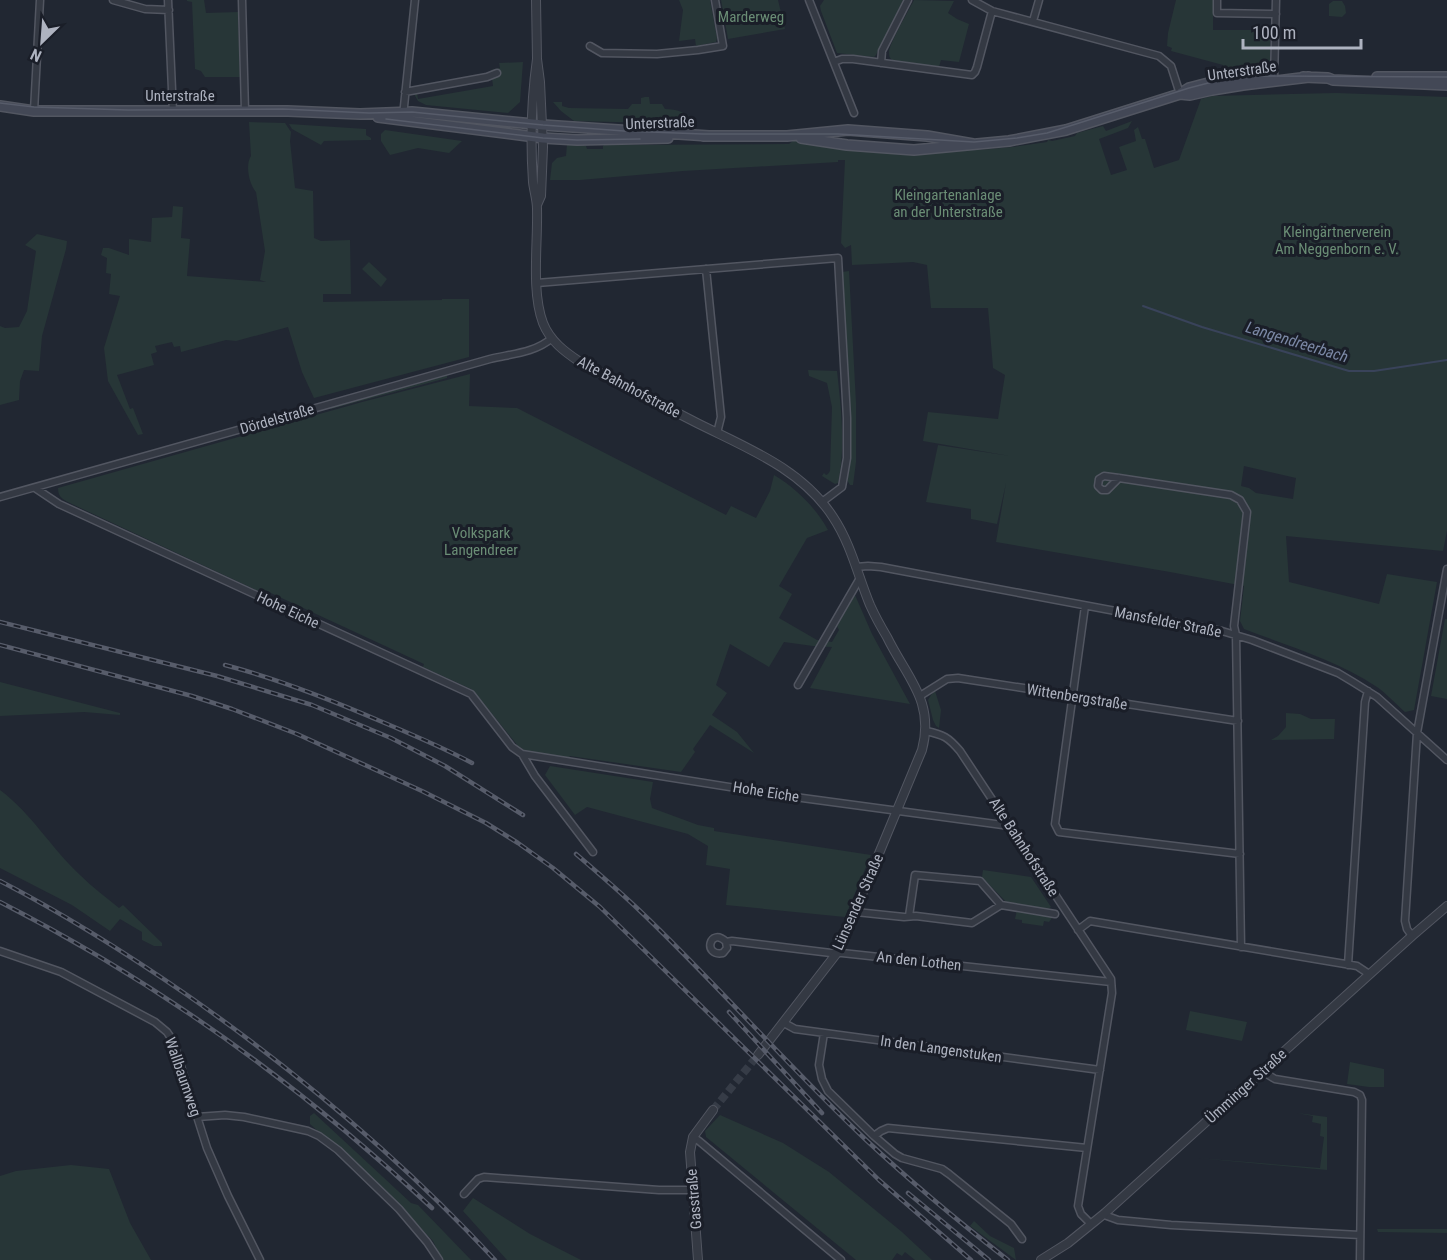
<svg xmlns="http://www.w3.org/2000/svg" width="1447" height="1260" font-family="'Roboto Condensed',sans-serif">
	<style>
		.green { fill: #273637; fill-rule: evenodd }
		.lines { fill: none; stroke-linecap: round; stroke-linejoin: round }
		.stream { stroke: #39435a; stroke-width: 2 }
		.tertiary-tunnel { stroke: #363c47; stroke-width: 8; stroke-dasharray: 8 4; stroke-linecap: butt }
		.minor-casing { stroke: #525661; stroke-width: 9 }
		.tertiary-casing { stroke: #525661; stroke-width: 10 }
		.secondary-casing { stroke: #525661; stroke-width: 12 }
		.minor { stroke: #343943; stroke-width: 6 }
		.tertiary { stroke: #343943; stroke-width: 8 }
		.secondary { stroke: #434856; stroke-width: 9 }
		.tram { stroke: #575c6a; stroke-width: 1.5 }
		.rail-casing { stroke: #575c6a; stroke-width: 4.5 }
		.rail { stroke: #1a1e28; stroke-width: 2; stroke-dasharray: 7; stroke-linecap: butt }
		.labels { text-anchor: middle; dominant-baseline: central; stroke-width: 6; stroke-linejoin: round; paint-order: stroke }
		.park-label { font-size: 15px; fill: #6a8d75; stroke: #1a1e28 }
		.street-label { font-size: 15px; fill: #aeb3c0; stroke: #1a1e28 }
		.water-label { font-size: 16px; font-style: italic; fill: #7b88a5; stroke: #1a1e28 }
	</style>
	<rect width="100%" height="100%" fill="#212732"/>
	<path class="green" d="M187,0H204L206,13L238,12L240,77H205L201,71L195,69L192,2L187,1Z
		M679,0H710L717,38L716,42L696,46L695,39L679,41L683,10Z
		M721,0H778L785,29L728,39Z
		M824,0H903L876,55L874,57L837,53L821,11L820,6Z
		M914,0L954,1L948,13L957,19L969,24L959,62L941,60L939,67L893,61C890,58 889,57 889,52C889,44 909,10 914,0Z
		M1176,0H1213V30H1270V63L1266,65L1225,69L1223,68V65L1171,51L1172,48L1167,46L1168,33Z
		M1333,1H1342L1345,6L1346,13L1342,17L1329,16V4Z
		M523,62L520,102L508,113L426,105L418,101L414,94L417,93L418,99L493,86L491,70L500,68L499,63Z
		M1336,93L1447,97V531L1443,551L1286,536L1289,582L1379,604L1387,574L1437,582L1414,710L1405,712C1396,704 1387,694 1377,687C1337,660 1288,646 1244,629L1240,621L1244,586L1170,572L996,542L1006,483L997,524L971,519V509L926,502L938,445L1010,456L923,441L928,412L998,419L1005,375L993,368L988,308H931L927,265L913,262L852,265L851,245L845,248L841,243L845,160H838V162L683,171L580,180H550L552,163L557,158L566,156L567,144H584V146H586L587,149H603V146L607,142H609L612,145L789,144L794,140L975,148L978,150L1012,147L1047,142L1048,140L1052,141L1075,136L1077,133L1103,126L1106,131L1132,121L1128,128L1099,139L1111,175L1127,170L1119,147L1136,141L1134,130L1138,127L1142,139H1145L1154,168L1179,160L1201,99L1212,96ZM1244,466L1296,478L1293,499L1256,493L1249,488L1241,486Z
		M645,97H649L650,104H662L665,109C676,109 691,113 696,124L574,121L561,111L553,102H562V106L569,108L628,109L632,104H641V98Z
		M249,122L285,123L291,132L290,141L295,188L313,191L314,238L321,241L350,240L351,294H323V302L442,300V299H469V357L314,398L302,372L288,327L236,341L226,340L181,352L180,346L174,347L172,342L155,346L157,352L151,354L154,365L117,375L130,409L133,408L143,434L138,435L108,381L104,348L120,296L109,294L111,274L106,273L107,258L101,255L103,248H109L129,255V239L151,242L152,218L172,217L173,206L183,207L181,238L190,239L187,276L266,282L260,280L265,251L256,192C249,184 245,165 251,156Z
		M289,124L366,129V135L371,138V140L324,141L321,145L292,129Z
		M385,130L462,141L449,153L418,148L390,155L381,141V134Z
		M37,234L67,241L66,249L42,336L39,371L24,370L20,381L19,400L0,405V326L5,328L19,327L27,311L36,251L25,245Z
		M369,262L387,279L381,287L362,269Z
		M849,271L856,403V462L853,485H850L847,480L850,462L851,432L842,272Z
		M808,370L837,371C841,407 846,448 838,483L835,484L822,476L824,473L826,475L828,474L830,471L832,407L827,383L809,376Z
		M470,374L469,406L517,408L726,515L731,506L756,518L770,491L774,475C796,488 816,508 828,530L807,538L779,586L792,594L779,618L817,640L832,642L839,630L837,626L855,595L872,634L910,704L810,688L832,647L813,646L784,642L769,667L730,644L716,685L727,693L712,715L737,732L754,753L710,725L693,749L695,752L681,772L570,756L569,758L526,751L518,746L476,694L471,689L423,667L424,664L260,588L258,591L72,504C64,500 58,498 58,488L362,402Z
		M447,375V378L331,409V407Z
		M1445,619H1447V699L1431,696Z
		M0,682L120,713V715L84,712L0,716Z
		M935,691L941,710L939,728L936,726L933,720L928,700L931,695Z
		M1286,713L1300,714L1311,719H1335L1334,739L1271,740L1278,736L1286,727Z
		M550,766L653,782L650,799L652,808L698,825L714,828V831L871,855L845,917L726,905L730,869L706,865L708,846L688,834L587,807L575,815L545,775Z
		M0,790C32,814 51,848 80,875C92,887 106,897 119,908L123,905L162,943V946H154L142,940V932L120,919L110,931L72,905L0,868Z
		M983,870L1031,877L1051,907L1046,910L1007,903L982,877Z
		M1017,910L1049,916L1052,918L1049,922L1044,921L1043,926L1022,923V920L1015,919Z
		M1190,1011L1247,1022L1242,1041L1186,1030Z
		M1350,1062L1384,1069V1087H1369L1347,1084Z
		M314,1113L411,1203L418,1205L471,1260H442L433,1241L406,1213L310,1124V1116Z
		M1297,1113L1327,1117V1170L1197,1158L1320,1168L1324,1137L1320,1136L1321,1124L1312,1122L1313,1116Z
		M720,1115L783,1143L829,1172L902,1232L932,1260H915L905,1252L902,1256L897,1253L892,1260H856L706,1137L705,1131Z
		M71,1165L109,1169L130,1223L151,1260H0V1176L16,1171Z
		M473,1198L530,1234L581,1260H507L463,1211Z
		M974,1221L990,1236L1014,1248L1016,1260L970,1226Z
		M1377,1229H1447V1233L1378,1232Z"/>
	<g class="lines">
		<path class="stream" d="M1143,306L1202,327L1349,371H1374L1447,360"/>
		<path class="tertiary-tunnel" d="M713,1110L758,1055"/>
		<g class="minor-casing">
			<path id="minor" d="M113,0L145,9L169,10
				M168,0L173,112
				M242,0L245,111
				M809,0L854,113
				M972,0L992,11L1159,56L1171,66L1180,94
				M1217,0V13L1276,14
				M1033,21L1039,0
				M590,46L602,53L657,54L698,50L723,46L715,0
				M834,62L842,59H853L972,75L975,72L977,67L992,11
				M881,63L882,51L908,0
				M1274,80L1276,0
				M405,92L487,77L497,73
				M34,111L40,0
				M403,116L415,0
				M706,269L721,417L717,433
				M537,283L838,258L847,418V458L842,487L822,502
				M1119,478L1107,490H1102L1098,486L1099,479L1104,476L1119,478L1231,495L1240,500L1247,512L1234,626L1236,635L1241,947
				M35,488L59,504L471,694L512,747L522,754L780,795L1010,826
				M0,497L490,359C510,354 535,353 552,338
				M856,567L868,566L881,567L1222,631L1252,640L1338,673L1353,682L1377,697L1447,760
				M1085,606L1055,824L1059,832L1240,854
				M798,685L860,578
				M920,696L947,679L958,678L1238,721
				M926,731C944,735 948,737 960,751L1111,979L1112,993L1078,1206L1081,1214L1091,1224
				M522,754L535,776L593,852
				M856,912L904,917L916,916L972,923L1001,905
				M909,916L915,875L980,881L1001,905L1055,914
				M1078,930L1090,921L1357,966L1369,974
				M1412,936L1407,929L1405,921L1417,733L1447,569
				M726,942L727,948L723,953C702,957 710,926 726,942L732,941L831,953H842L1111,982
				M0,951L61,972L155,1022L167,1032L173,1041L207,1148L228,1196L260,1260
				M1348,965L1365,702L1368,691
				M784,1023L795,1029L1100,1070
				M824,1033L819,1065L822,1079L828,1091L874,1136L895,1154L902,1158L942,1169L949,1174L1011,1224L1022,1239
				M1262,1071L1275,1079L1354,1092L1360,1095L1362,1100L1360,1260
				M197,1117L225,1115L244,1117L308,1131L319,1136L338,1150L399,1209L427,1242L439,1260
				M874,1136L881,1131L888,1128L1087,1148
				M693,1137L699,1141L841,1260
				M464,1194L478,1179L484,1177L659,1190H693
				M1105,1213L1107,1216L1118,1220L1171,1225L1360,1235"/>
		</g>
		<g class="tertiary-casing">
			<path id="tertiary" d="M536,0L537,59L540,82L543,147L541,196L537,205
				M537,59C531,102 530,138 533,182C534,191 537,200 537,209C538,244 531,291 543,323C550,341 565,352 580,362C619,383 658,403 697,423C747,448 802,469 833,517C851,544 858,576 870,605C875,616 881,627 887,637C907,678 935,701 922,750L843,940L837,953L758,1055
				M698,1260L690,1152L693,1137L713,1110
				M1041,1260L1068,1243L1105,1213L1412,936L1447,906"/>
		</g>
		<g class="secondary-casing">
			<path id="secondary" d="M1303,77L1328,78L1333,80L1447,85
				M1377,77H1447
				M1181,93L1189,88L1216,81L1259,76H1271
				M0,106L34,111H288L360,114L412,112L543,125L709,136
				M378,117L543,138L577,140L668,138
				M703,136H787L848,130L927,136L973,144
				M801,138L847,145L914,150L1009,141L1066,130L1180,94L1190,95L1212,90L1243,85L1309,77"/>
		</g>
		<use href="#minor" class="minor"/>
		<use href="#tertiary" class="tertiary"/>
		<use href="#secondary" class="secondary"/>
		<path class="tram" d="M0,103L34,107L128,110L283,109L369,113L412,112L543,125L624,131L703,134H838L974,142L1017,138L1047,133L1076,124L1189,88L1216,81L1259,76L1447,77
			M386,119L543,138L577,140L640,139"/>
		<g class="rail-casing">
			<path id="rail" d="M0,622L217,676L312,705L391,738L445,766L523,815
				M0,645L192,696L232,709L297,734L422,791L486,823L518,843L553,868L600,907L879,1180L971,1260
				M225,665C278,679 329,699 380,721C411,734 442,747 472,763
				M576,854C597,872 618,890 638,909C716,983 787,1065 865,1139C911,1182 959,1222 1008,1260
				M0,881C66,915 129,955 190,997C300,1074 403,1161 495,1260
				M0,902C157,982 303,1087 432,1208
				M729,1012L822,1113
				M908,1193L989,1260"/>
		</g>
		<use href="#rail" class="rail"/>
	</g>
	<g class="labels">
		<g class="park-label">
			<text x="751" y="17">Marderweg</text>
			<text x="948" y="195">Kleingartenanlage<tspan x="948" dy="17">an der Unterstraße</tspan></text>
			<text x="1337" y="232">Kleingärtnerverein<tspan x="1337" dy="17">Am Neggenborn e. V.</tspan></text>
			<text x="481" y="533">Volkspark<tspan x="481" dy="17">Langendreer</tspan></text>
		</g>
		<g class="street-label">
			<text transform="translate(1242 71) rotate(-8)">Unterstraße</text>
			<text x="180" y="96">Unterstraße</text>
			<text transform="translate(660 123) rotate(-2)">Unterstraße</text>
			<text transform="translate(629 387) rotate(28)">Alte Bahnhofstraße</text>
			<text transform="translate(277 419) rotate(-16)">Dördelstraße</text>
			<text transform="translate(288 610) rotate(25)">Hohe Eiche</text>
			<text transform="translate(1168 622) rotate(11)">Mansfelder Straße</text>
			<text transform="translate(1077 697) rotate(9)">Wittenbergstraße</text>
			<text transform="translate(766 792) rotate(9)">Hohe Eiche</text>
			<text transform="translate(1024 847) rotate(57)">Alte Bahnhofstraße</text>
			<text transform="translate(858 902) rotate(-66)">Lünsender Straße</text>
			<text transform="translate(919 961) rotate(6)">An den Lothen</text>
			<text transform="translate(941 1049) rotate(8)">In den Langenstuken</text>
			<text transform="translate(183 1077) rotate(71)">Wallbaumweg</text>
			<text transform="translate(1246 1086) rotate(-42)">Ümminger Straße</text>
			<text transform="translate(694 1199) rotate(-95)">Gasstraße</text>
		</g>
		<g class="water-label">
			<text transform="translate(1297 342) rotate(17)">Langendreerbach</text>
		</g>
	</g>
	<g transform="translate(42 42) rotate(205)" stroke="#1a1e28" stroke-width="4.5" paint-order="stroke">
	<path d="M0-4.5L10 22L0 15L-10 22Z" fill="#aeb3c0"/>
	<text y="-9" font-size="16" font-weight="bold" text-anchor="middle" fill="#aeb3c0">N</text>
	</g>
	<path d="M1243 39v9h118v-9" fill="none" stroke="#aeb3c0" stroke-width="3"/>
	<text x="1252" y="39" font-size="18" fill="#aeb3c0" stroke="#1a1e28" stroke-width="4.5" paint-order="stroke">100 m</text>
</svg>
